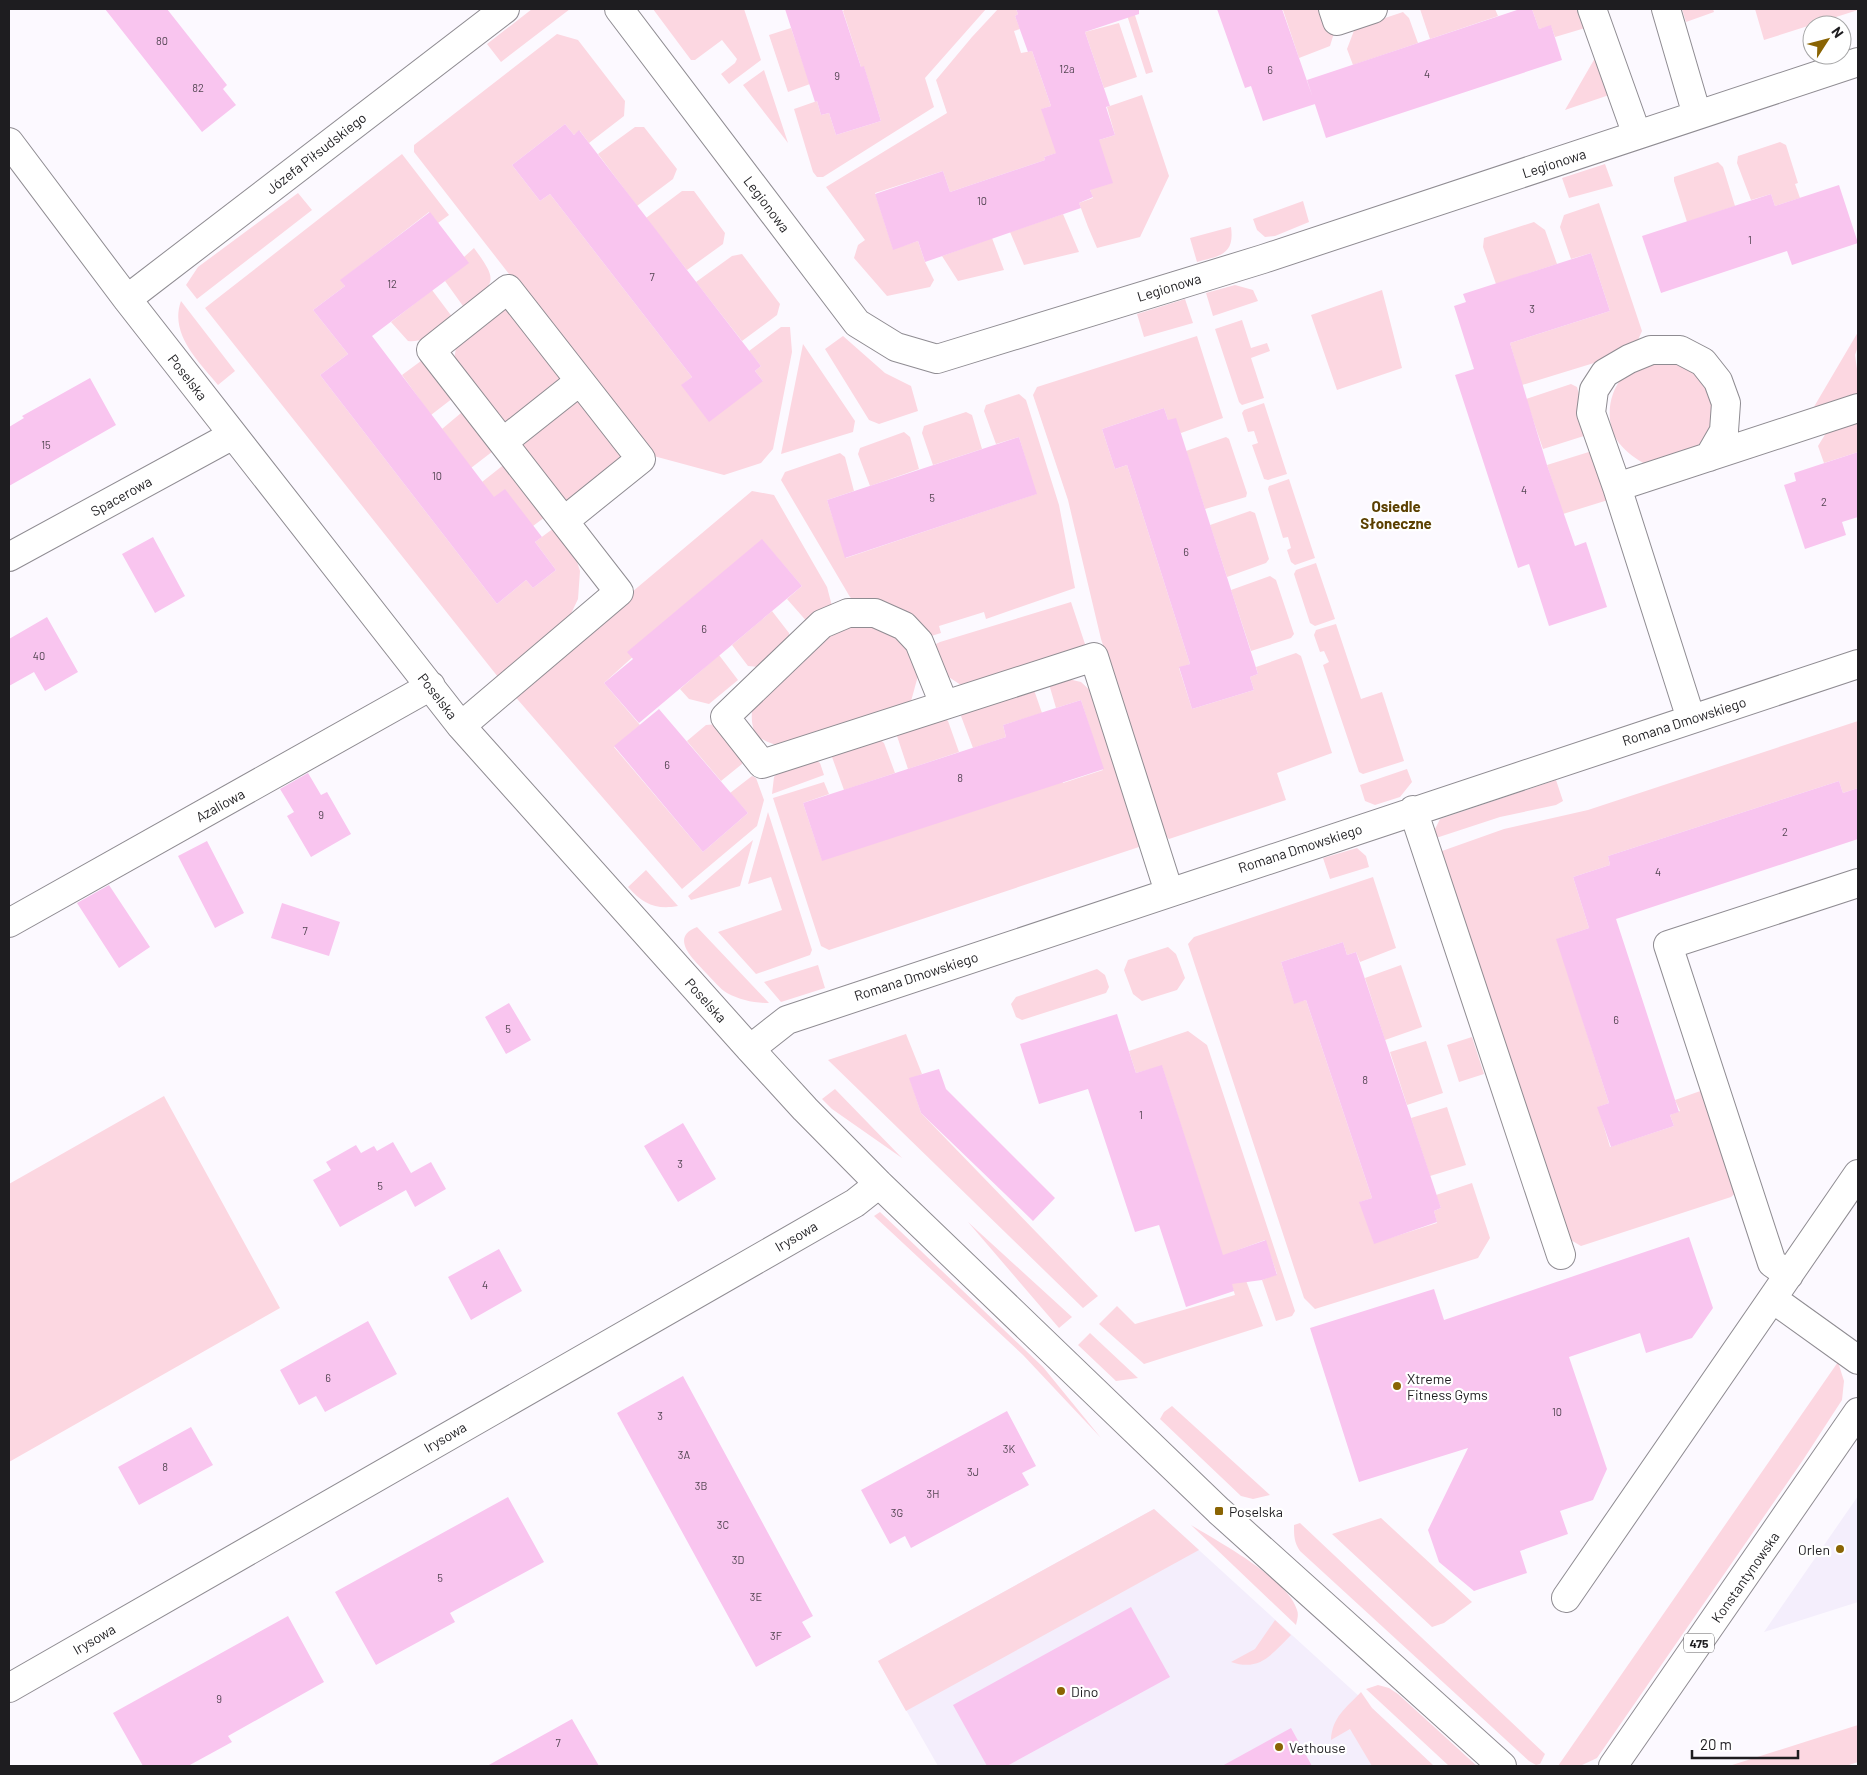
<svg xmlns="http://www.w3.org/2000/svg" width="1867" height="1775" font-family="Barlow,sans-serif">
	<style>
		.built { fill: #f4eefc }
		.green { fill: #fcd7e1 }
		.building { fill: #f9c5ef }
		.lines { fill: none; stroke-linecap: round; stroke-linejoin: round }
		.minor-casing { stroke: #8f8c92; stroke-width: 30 }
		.major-casing { stroke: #8f8c92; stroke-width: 30 }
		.minor { stroke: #fff; stroke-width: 28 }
		.major { stroke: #fff; stroke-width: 28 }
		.poi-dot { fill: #8a6403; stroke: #fff; stroke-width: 2 }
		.labels { text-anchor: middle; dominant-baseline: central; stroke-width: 4.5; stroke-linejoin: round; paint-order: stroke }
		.number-label { font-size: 11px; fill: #554754 }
		.shield { fill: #fff; stroke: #626163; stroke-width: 1 }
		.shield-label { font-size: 12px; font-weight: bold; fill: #1e1d20 }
		.street-label { font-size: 14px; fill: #1e1d20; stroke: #fff }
		.poi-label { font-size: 14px; fill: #1e1d20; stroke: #fff; text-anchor: start }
		.neighbourhood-label { font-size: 15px; font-weight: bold; fill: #5b4001; stroke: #fff }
	</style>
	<rect width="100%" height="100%" fill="#fcf9ff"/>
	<path class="built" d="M1858,1496V1602L1764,1632Z
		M1154,1509L1372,1708L1434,1766H938L878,1661Z"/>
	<path class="green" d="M532,9H570L501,62L487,44Z
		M653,9H744L761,60L729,84L721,74L735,63L737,59L722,40L695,60H691Z
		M845,9H986L925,78L934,107L823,177H817L813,172L794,109L817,101L821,115L829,113L836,135L881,121L864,67H861L843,11Z
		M998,9H1016L1018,14L1015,16L1020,29L1014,31L1021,53L1032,51L1051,106L1042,109L1060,152L1044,157L1045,160L950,192L943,171L875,193L893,249L918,241L925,262L934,280L930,287L887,296L854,258L858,245L865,240L826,187L947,113L936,80L972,37Z
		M1125,9H1133L1153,72L1146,74Z
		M1287,9H1325L1334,33L1330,46L1299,58L1283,10Z
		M1420,9H1495L1498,16L1430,39Z
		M1532,9H1581L1592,26L1555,37L1551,26L1539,29Z
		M1682,9H1713L1714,12L1686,22Z
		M1755,9H1858V10L1764,40Z
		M1403,12L1409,18L1418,43L1353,65L1347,49L1355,28Z
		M1119,23L1137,77L1104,88L1085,32Z
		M791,28L810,84L788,92L769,35Z
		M557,34L578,40L625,101L624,116L589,143L580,131L574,135L565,124L512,165L540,201L550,194L692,377L682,385L763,381L755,371L761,366L749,351L781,327H790L792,352L773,449L761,463L724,475L650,455L414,152V145Z
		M1604,57L1615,93L1565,110L1595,58Z
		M764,70L788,143L743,85Z
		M1142,95L1169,176L1140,237L1097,248L1088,227L1079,203L1093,198L1090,190L1099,140L1115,135L1107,107Z
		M635,127H644L677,169L673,179L637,206L598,154Z
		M1780,142L1786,145L1798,183L1795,184L1800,198L1775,206L1771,194L1751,200L1737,163L1738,156Z
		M402,154L449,215L438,223L429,212L341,280L345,286L313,310L348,354L320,375L497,604L526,580L533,588L556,570L535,542L558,525L572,546L580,571L578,599L568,620L498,677L205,308Z
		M1718,162L1723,167L1735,206L1687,222L1674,181V177Z
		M1605,164L1613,186L1569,198L1562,178Z
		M682,191H694L725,233L723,244L687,270L646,218Z
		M298,193L312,210L197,299L186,285L198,267Z
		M1303,201L1309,222L1275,236L1265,237L1257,230L1253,219Z
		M1599,203L1642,331L1633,351L1522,385L1510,343L1610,311L1591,253L1571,259L1560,227L1564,215Z
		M1063,214L1079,252L1024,265L1010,232Z
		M1534,222L1545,230L1557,264L1496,284L1483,247L1484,238Z
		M1231,227C1235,255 1219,256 1197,262L1190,238Z
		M992,238L1004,270L958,281L942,256Z
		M474,248C499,282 496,283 463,306L445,281L464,257Z
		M742,254L780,304L777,315L742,341L696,282L732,256Z
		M1235,285L1253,290L1258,301L1213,316L1206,293Z
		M432,290L453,318C439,329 427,343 408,341L391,322Z
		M1382,290L1402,368L1337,390L1311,315Z
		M1185,299L1193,323L1144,337L1137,314Z
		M181,301L235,371L218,385C199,362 169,334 181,301Z
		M506,309L517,310L569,379L508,428L454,359L456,348Z
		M1242,320L1251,348L1267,343L1270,351L1251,358L1264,398L1242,405L1239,402L1215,329Z
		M1858,332V346L1855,355L1858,376L1857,397L1808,417Z
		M843,336L885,373L911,386L918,411L879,424L869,420L825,349Z
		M1197,336L1223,418L1181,433L1168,420L1164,408L1102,429L1115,469L1127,465L1190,664L1179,668L1192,709L1254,690L1250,677L1258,674L1256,667L1296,653L1301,656L1332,753L1277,773L1286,800L1169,839L1164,834L1101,639L1068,500L1033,395L1037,387Z
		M803,344L855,421L853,432L781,454Z
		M425,358L453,398L431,415L402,375Z
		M1653,359L1687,363L1712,387L1718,423L1699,453L1647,465C1636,459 1627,453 1619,443C1605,425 1607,394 1623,377C1630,370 1644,364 1653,359Z
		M1571,384L1577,387L1590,432L1587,435L1543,449L1526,399Z
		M573,393L628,452L576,502L563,501L518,442Z
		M1019,394L1026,400L1059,505L1075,588L986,619L984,612L939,626L941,633L928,637L918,622V619L907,614L859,606L850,597L781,480L785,472L840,453L845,457L854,491L827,500L846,558L1036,494L1019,437L996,444L984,411L986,405Z
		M1264,403L1287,474L1268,480L1264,479L1252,445L1258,443L1254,431L1248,432L1242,413L1244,410Z
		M469,411L497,448L471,468L442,429L461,413Z
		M966,412L972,415L982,449L933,465L922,433L924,426Z
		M1858,422V452L1824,463L1818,446L1826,433Z
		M904,432L910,437L919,469L870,486L858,454L860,448Z
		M1226,437L1229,439L1247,493L1246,497L1205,509L1186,451Z
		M1592,451L1608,500L1563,514L1547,465Z
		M506,463L549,514L533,526L493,498L482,482Z
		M1289,479L1315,558L1295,565L1291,562L1287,550L1291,548L1288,537L1283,538L1268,489L1269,486Z
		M752,491L774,495L827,587L832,606L809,624L787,599L802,586L762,540L604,683L640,725L614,747L703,852L748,813L730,793L752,776L756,778L764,800L757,826L682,889L512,693Z
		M1250,511L1255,513L1269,559L1266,563L1227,577L1210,525Z
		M1316,563L1335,619L1315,626L1310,623L1294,574L1296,570Z
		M1270,576L1276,580L1294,634L1291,638L1251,651L1231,590Z
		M1071,602L1086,647L964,687L944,674L930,647L940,642Z
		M772,611L789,633L790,640L759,667L748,666L732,645Z
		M868,624L902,638L919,672L910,705L783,747C760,740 750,737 752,710L831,629Z
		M1336,624L1361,699L1382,692L1404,761L1363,774L1359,772L1323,665L1329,662L1324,651L1320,652L1314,635L1316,630Z
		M719,655L738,680L709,704L689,699L680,689Z
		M1064,678L1081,682L1095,695L1143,840L1139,847L829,950L821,946L773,798L824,782L829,794L803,803L822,860L1059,771L1063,783L1103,770L1081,700L1056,708L1049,684Z
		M1033,687L1042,713L1003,725L1006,737L973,748L961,716L967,708Z
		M940,715L948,721L959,752L908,769L897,736L902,727Z
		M1858,721V788L1843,793L1839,781L1608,856L1610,865L1573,877L1589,928L1557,939L1609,1103L1598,1107L1610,1147L1674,1126L1670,1115L1680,1111L1675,1100L1706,1089L1741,1188L1731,1197L1581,1246L1569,1239L1442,851L1504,829L1588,810Z
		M717,724L743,756L742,764L721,781L687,741L706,725Z
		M877,737L884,743L895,773L844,790L832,757L836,750Z
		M811,758L820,763L824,775L772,794L774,777L784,766Z
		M1407,769L1412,782L1400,797L1375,805L1365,801L1360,785Z
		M1556,780L1563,801L1556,805L1500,817L1436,838L1435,829L1440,819Z
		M768,812L812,950L810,955L756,974L718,932L782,910L771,877L748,884Z
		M753,840L740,886L691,900L688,896Z
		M1357,848L1366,856L1369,867L1330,879L1323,858Z
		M646,870L678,906C656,910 643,904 628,887Z
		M1373,877L1396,948L1360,962L1356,952L1347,955L1343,942L1281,962L1294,1003L1306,1000L1372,1198L1360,1202L1374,1243L1437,1223L1434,1211L1441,1208L1436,1195L1472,1183L1490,1238L1478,1258L1315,1309L1304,1298L1188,944L1194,937Z
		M697,927L769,1003C754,1003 740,1000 727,993C720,989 713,980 707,974C695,961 668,938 697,927Z
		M1168,947L1176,954L1185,978L1177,990L1142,1001L1133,994L1124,970L1128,960Z
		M818,965L825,988L781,1002L764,982Z
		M1401,965L1422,1027L1385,1040L1365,978Z
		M1097,969L1105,975L1109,987L1106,993L1022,1020L1016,1017L1011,1004L1016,997Z
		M1188,1031L1207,1045L1295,1311L1292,1316L1276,1321L1262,1280L1277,1274L1265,1240L1235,1251L1263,1326L1144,1364L1099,1324L1117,1306L1135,1324L1235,1295L1162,1066L1136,1073L1129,1051Z
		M906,1034L922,1074L910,1079L921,1113L1098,1296L1083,1308L828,1060Z
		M1472,1037L1484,1074L1459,1082L1447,1045Z
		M1426,1041L1443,1093L1407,1105L1390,1052Z
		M835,1089L902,1158L832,1109L822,1099Z
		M164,1096L280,1308L9,1462V1184Z
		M1447,1107L1466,1165L1430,1176L1411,1118Z
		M880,1212L1043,1367L1101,1438L1023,1355L874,1216Z
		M968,1222L1072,1317L1059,1328Z
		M1090,1333L1138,1378L1116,1381L1078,1345Z
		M1838,1362L1844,1381L1842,1400L1803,1460L1597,1758L1580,1766H1558Z
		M1172,1406L1270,1495L1253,1499L1241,1496L1160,1419L1164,1412Z
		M1154,1509L1199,1550L906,1711L878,1661Z
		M1381,1518L1472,1602L1444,1623L1432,1627L1332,1534Z
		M1300,1523L1545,1754L1540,1764L1536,1765L1529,1761L1300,1551C1294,1542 1294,1536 1294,1525Z
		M1191,1525C1219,1542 1288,1579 1297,1610C1299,1615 1297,1620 1296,1625Z
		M1275,1620L1291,1635C1272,1654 1260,1672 1231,1662L1255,1649Z
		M1378,1685L1389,1688L1398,1694L1477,1766H1449L1366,1689Z
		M1361,1692L1372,1708L1434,1766H1372L1350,1729L1331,1740C1332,1717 1346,1708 1361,1692Z
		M1858,1725V1762L1846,1766H1729Z"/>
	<path class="building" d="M105,9H167L227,85L223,89L236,105L202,132Z
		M785,9H842L861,67L864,66L881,121L836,135L829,113L821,115L817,101L815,102Z
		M1016,9H1139V14L1085,32L1110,106L1106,107L1115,135L1099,140L1113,183L1090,190L1093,197L1079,203L1081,208L925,262L918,241L893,250L875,194L943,171L950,192L1045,160L1044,157L1056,153L1041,109L1051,106L1032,51L1028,52L1015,16L1018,14Z
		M1217,9H1282L1315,104L1263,121L1251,86L1245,88Z
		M1520,9H1532L1539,29L1551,25L1562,60L1326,138L1307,80Z
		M565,124L574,135L579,130L761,366L755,371L763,381L709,422L681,385L692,377L550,194L540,201L512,165Z
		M1839,185L1858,243L1792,265L1787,251L1661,293L1642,236L1771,194L1775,206Z
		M430,212L469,263L372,336L494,497L505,489L542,537L535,542L556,570L533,588L526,580L497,604L320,375L348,354L313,310L345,286L340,280Z
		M1591,253L1610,311L1510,343L1547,465L1575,546L1586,542L1607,607L1549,626L1529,564L1518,568L1455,375L1474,369L1454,306L1466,302L1463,294Z
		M90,378L116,425L9,486V427L24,418L22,416Z
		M1164,408L1168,420L1176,418L1258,674L1250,677L1254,690L1192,709L1179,667L1190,664L1127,465L1115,469L1102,429Z
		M1019,437L1037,494L845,558L827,500Z
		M1858,452V517L1842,522L1846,535L1805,549L1784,485L1796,481L1794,473Z
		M153,537L185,596L155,613L122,554Z
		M762,539L802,586L639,723L604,683L633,659L627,652Z
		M47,617L78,672L45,691L34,672L9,686V639Z
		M1081,700L1104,769L822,861L803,803L1006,737L1003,725Z
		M659,709L748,813L703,852L614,746Z
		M308,773L321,795L327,792L351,834L311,857L287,816L294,812L280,789Z
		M1839,781L1843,793L1858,788V839L1616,919L1679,1112L1670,1115L1674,1126L1611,1147L1597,1107L1609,1103L1556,939L1589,928L1573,877L1610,865L1608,856Z
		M207,841L244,913L215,928L178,856Z
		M109,885L150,947L119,968L77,903Z
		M282,903L340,922L329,956L271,938Z
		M1343,942L1347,955L1356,952L1441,1208L1434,1211L1437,1222L1374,1244L1359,1202L1372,1198L1306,1000L1294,1004L1281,962Z
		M509,1003L531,1040L506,1054L485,1017Z
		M1117,1014L1136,1073L1162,1065L1223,1255L1266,1240L1277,1275L1262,1280L1232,1284L1234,1291L1186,1307L1159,1225L1135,1232L1088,1089L1039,1104L1020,1044Z
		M939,1069L946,1089L1055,1198L1033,1221L921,1113L909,1078Z
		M683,1123L716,1179L678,1202L644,1146Z
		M393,1142L411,1173L431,1162L446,1189L415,1207L406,1190L340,1227L313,1180L331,1170L326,1162L356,1145L361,1153L374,1146L377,1151Z
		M1689,1237L1713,1308L1692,1338L1646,1353L1640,1333L1569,1357L1607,1469L1593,1500L1560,1511L1568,1534L1520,1551L1527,1573L1474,1591L1439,1562L1428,1530L1468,1448L1359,1482L1310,1328L1434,1289L1444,1320Z
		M499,1249L522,1291L471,1320L448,1277Z
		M368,1321L397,1374L325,1412L316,1396L299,1405L280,1370Z
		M683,1376L813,1616L802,1622L811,1637L756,1667L617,1413Z
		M1007,1411L1036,1466L1022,1473L1029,1485L911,1548L905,1536L890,1544L861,1490Z
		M191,1427L213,1465L139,1505L118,1467Z
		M508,1497L544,1562L450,1613L455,1622L376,1665L335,1592Z
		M1131,1607L1170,1677L1007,1766H987L953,1705Z
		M288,1616L324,1682L228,1736L232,1742L188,1766H143L113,1713Z
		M572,1719L599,1766H487Z
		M1291,1728L1312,1766H1222Z"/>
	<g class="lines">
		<g class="minor-casing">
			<path id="minor" d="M619,9L857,323L896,347L937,359L1263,259L1858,62
				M1333,9L1337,21L1373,9
				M1592,9L1637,135
				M1666,9L1697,115
				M9,142L127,299L461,726L750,1049L805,1109L879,1184L1219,1511L1502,1766
				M127,299L505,9
				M503,442L580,381
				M1617,487L1591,413L1594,390L1605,373L1629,359L1651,350H1680L1703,362L1718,381L1726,403L1724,431L1709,457
				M9,557L233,435
				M944,704L919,642L904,626L875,613H848L822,624L725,717L762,764L1094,657L1169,892
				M1691,719L1617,487L1858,408
				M461,726L619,592L431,350L508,289L641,459L564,521
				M1413,810L1561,1255
				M9,923L431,686
				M750,1049L787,1020L1858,664
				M1789,1275L1772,1263L1668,945L1858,883
				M1773,1299L1858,1360
				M1566,1598L1858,1174
				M9,1688L855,1203L879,1184"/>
		</g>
		<g class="major-casing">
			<path id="major" d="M1613,1766L1858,1412"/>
		</g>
		<use href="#minor" class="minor"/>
		<use href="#major" class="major"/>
	</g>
	<g class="poi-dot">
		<circle cx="1397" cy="1386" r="5"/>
		<rect x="1214" y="1506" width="10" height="10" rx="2.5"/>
		<circle cx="1840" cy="1549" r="5"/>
		<circle cx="1061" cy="1691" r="5"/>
		<circle cx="1279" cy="1747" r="5"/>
	</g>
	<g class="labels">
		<g class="number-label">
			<text x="162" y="40">80</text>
			<text x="1067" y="68">12a</text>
			<text x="1270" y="69">6</text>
			<text x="1427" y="73">4</text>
			<text x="837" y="75">9</text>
			<text x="198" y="87">82</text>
			<text x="982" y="200">10</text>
			<text x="1750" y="239">1</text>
			<text x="652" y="276">7</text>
			<text x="392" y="283">12</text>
			<text x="1532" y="308">3</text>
			<text x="46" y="444">15</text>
			<text x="437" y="475">10</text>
			<text x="1524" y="489">4</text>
			<text x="932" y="497">5</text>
			<text x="1824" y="501">2</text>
			<text x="1186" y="551">6</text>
			<text x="704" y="628">6</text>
			<text x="39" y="655">40</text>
			<text x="667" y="764">6</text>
			<text x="960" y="777">8</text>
			<text x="321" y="814">9</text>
			<text x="1785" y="831">2</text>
			<text x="1658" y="871">4</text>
			<text x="305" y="930">7</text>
			<text x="1616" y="1019">6</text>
			<text x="508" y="1028">5</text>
			<text x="1365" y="1079">8</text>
			<text x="1141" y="1114">1</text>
			<text x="680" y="1163">3</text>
			<text x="380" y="1185">5</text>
			<text x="485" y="1284">4</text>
			<text x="328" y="1377">6</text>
			<text x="1557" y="1411">10</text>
			<text x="660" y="1415">3</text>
			<text x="1009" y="1448">3K</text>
			<text x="684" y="1454">3A</text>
			<text x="165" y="1466">8</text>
			<text x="973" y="1471">3J</text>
			<text x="701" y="1485">3B</text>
			<text x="933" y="1493">3H</text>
			<text x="897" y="1512">3G</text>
			<text x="723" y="1524">3C</text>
			<text x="738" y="1559">3D</text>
			<text x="440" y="1577">5</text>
			<text x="756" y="1596">3E</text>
			<text x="776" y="1635">3F</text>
			<text x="219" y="1698">9</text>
			<text x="558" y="1742">7</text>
		</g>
		<rect class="shield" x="1684" y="1633.5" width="30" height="19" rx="4"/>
		<g class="shield-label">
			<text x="1699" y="1643">475</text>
		</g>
		<g class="street-label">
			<text transform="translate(316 153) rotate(-38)">Józefa Piłsudskiego</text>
			<text transform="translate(1554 163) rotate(-18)">Legionowa</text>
			<text transform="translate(767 204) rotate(53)">Legionowa</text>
			<text transform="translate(1169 287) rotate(-17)">Legionowa</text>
			<text transform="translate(188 377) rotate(52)">Poselska</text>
			<text transform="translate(121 496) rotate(-29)">Spacerowa</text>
			<text transform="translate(438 696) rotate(52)">Poselska</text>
			<text transform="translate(1684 721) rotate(-18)">Romana Dmowskiego</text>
			<text transform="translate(220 805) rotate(-29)">Azaliowa</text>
			<text transform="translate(1300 848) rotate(-18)">Romana Dmowskiego</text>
			<text transform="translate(916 976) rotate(-18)">Romana Dmowskiego</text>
			<text transform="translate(706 1000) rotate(48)">Poselska</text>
			<text transform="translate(796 1236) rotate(-30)">Irysowa</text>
			<text transform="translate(445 1437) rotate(-30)">Irysowa</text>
			<text transform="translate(1745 1577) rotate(-55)">Konstantynowska</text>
			<text transform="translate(94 1639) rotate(-30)">Irysowa</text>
		</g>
		<g class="poi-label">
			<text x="1407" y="1378">Xtreme<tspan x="1407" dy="16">Fitness Gyms</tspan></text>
			<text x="1229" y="1511">Poselska</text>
			<text x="1830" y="1549" text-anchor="end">Orlen</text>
			<text x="1071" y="1691">Dino</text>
			<text x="1289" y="1747">Vethouse</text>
		</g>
		<g class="neighbourhood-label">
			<text x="1396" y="506">Osiedle<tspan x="1396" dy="17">Słoneczne</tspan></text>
		</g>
	</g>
	<rect width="1867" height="1775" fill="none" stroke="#1e1d20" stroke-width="20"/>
	<g transform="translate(1827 40) rotate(54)"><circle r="24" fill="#ffffff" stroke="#a5a5a6"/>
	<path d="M0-4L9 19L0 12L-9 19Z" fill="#8a6403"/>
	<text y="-8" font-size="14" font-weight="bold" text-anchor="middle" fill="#1e1d20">N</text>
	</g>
	<path d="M1692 1750v8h106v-8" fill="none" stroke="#1e1d20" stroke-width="2.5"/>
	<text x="1700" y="1750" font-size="15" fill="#1e1d20" stroke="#ffffff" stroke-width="4" paint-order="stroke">20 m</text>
</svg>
